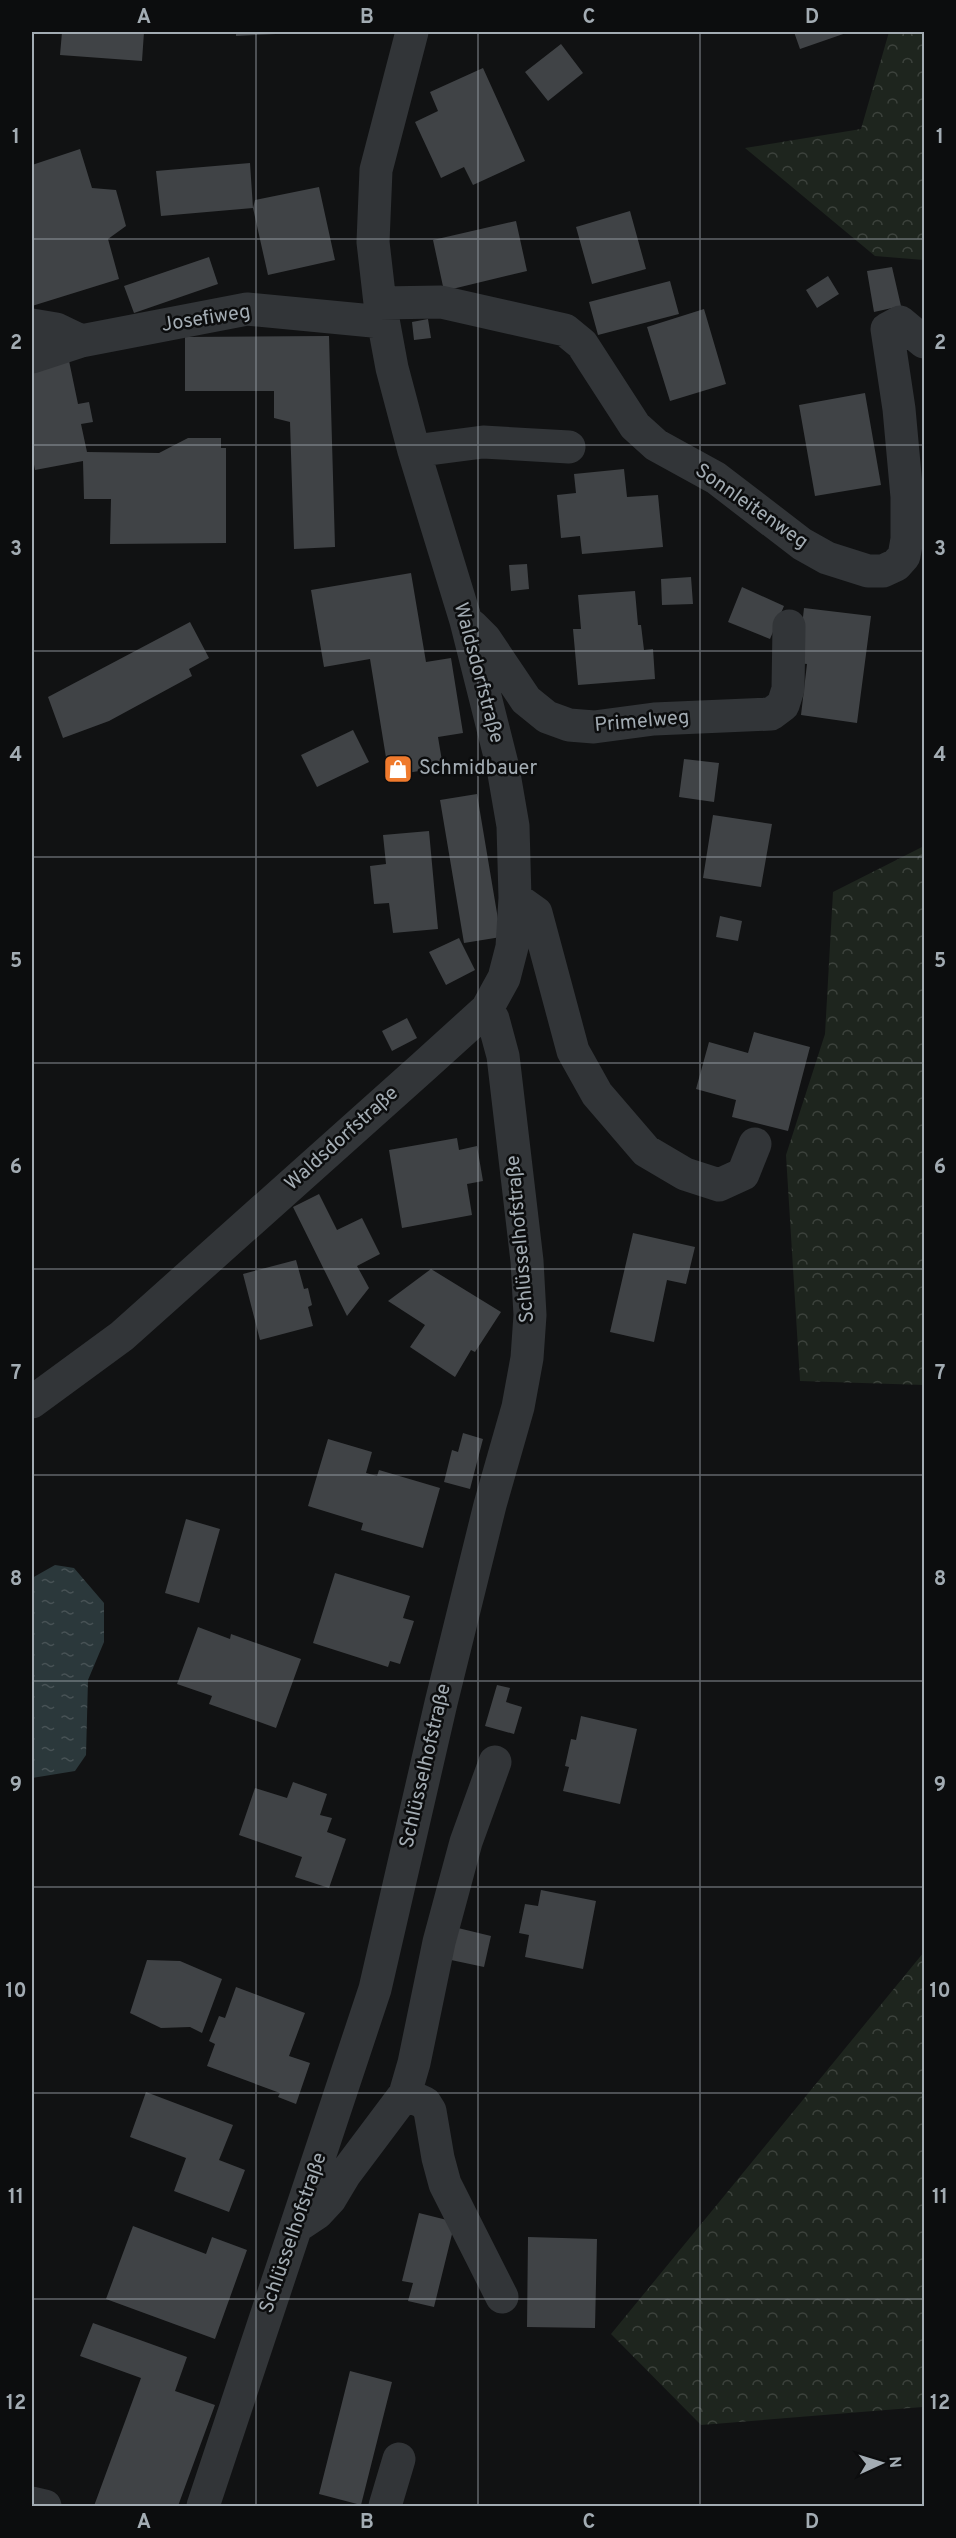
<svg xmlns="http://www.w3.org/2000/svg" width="956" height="2538" font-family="Overpass,sans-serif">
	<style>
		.forest { fill: url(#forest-crowns) }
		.water { fill: url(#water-ripples) }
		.building { fill: #404346 }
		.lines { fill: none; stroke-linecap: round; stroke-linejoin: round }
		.minor { stroke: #323538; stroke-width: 33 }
		.grid { fill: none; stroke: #a3acb3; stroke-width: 1.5; stroke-opacity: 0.55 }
		.labels { text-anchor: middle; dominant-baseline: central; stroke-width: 5; stroke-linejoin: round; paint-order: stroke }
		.street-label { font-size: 20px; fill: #a3acb3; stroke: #0c0d0e }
		.poi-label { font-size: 20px; fill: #a3acb3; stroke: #0c0d0e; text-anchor: start }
		.neatline { fill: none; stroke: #a3acb3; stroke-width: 2 }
		.grid-label { font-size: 20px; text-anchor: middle; font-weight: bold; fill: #a3acb3 }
	</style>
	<defs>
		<pattern id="forest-crowns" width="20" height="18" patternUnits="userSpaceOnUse" patternTransform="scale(1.5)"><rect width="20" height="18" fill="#1e251e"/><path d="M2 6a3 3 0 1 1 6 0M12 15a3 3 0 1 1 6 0" fill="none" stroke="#3c423c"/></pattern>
		<pattern id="water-ripples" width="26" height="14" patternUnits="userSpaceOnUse" patternTransform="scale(1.5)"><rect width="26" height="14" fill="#2b383b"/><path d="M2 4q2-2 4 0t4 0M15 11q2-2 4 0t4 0" fill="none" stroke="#475255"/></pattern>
	</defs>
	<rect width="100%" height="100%" fill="#111213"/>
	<path class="forest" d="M889,32H924V260L875,256L745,148L861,129Z
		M924,846V1385L800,1381L786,1155L825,1034L833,892Z
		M924,1952L923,2407L701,2425L611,2334Z"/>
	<path class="water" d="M55,1565L74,1568L104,1603V1642L88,1680L86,1755L75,1771L32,1778V1578Z"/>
	<path class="building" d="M62,32H144L142,61L60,55Z
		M236,32H297V33L236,36Z
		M794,32H849L800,49Z
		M561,44L583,73L548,101L525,72Z
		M483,68L525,161L473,185L464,167L441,178L415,122L438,111L430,92Z
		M80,149L92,188L116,190L126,226L108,239L119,279L32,306V165Z
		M250,163L253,208L161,216L156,171Z
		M319,187L335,260L268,275L253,208L255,200Z
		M630,211L646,269L592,284L576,227Z
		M516,221L527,271L444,291L433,240Z
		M209,257L218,284L134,313L124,286Z
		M892,267L901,306L874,312L867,271Z
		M828,276L839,294L817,308L806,290Z
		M670,281L679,314L598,335L589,302Z
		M704,309L726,384L670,401L647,327Z
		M428,319L431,338L414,340L412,322Z
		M329,336L335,547L294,549L290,422L274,418V391H185V337Z
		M68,356L78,404L89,402L93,422L81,424L87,452L159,453L188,438H221V448H226V543L110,544L111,499H84L83,461L35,470L32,454V364Z
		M865,393L881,485L815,496L799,405Z
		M624,469L627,497L658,495L663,547L582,554L580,536L561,538L557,495L576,493L574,474Z
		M527,564L529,589L511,591L509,565Z
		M411,573L426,662L451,658L463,733L438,737L443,767L389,776L370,659L324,667L311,590Z
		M691,577L693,604L662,605L661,579Z
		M742,587L784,606L770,639L728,622Z
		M635,591L638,625H641L644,650L653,649L655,679L578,685L573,629H581L578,595Z
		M804,608L871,616L857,723L801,715L807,664L798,663Z
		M190,622L209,658L189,669L192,676L109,721L63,738L48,697Z
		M353,730L369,762L317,787L301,755Z
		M684,759L719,763L714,802L679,797Z
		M477,794L501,937L464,943L440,800Z
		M713,815L772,824L761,887L703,878Z
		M429,831L438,929L393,933L389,903L374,904L370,866L386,864L383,835Z
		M720,916L742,921L738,941L716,937Z
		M459,938L475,970L446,985L429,952Z
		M407,1018L417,1038L392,1051L382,1031Z
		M754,1032L810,1047L788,1131L732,1117L736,1100L696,1089L709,1042L748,1053Z
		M457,1138L459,1150L477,1146L483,1181L467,1184L472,1215L402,1228L389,1150Z
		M319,1194L337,1230L362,1218L380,1254L357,1266L369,1288L347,1316L293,1207Z
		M633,1233L695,1247L686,1284L667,1280L654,1342L610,1332Z
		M296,1260L304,1289L308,1288L312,1305L308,1307L313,1326L260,1340L243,1274Z
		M431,1269L501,1312L475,1352L471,1350L455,1377L410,1347L425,1325L388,1301Z
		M463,1433L483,1439L470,1489L444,1482L452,1450L458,1452Z
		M328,1439L372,1452L366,1473L377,1476L379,1470L440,1488L423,1548L361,1530L363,1523L308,1506Z
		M186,1519L220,1529L199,1603L165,1593Z
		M335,1573L410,1596L403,1618L414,1621L400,1664L390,1661L388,1667L313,1643Z
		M198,1627L230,1639L231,1634L301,1659L276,1728L209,1704L212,1696L177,1684Z
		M497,1685L510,1688L506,1702L522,1707L514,1734L485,1726Z
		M581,1716L637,1729L620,1804L563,1791L569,1767L565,1766L571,1739L576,1740Z
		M293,1782L327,1794L320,1815L332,1818L327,1832L346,1839L329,1888L295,1877L302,1857L239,1835L255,1788L287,1798Z
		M541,1890L596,1901L583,1969L525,1957L529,1935L519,1933L525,1904L538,1906Z
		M458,1928L491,1936L484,1967L451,1960Z
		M147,1960L180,1961L222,1979L202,2033L190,2027L161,2028L130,2013Z
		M236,1987L305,2013L289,2056L310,2063L296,2104L278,2097L280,2093L207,2066L215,2044L209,2041L219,2016L225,2018Z
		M146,2092L233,2125L219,2160L245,2170L229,2212L174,2191L186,2158L130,2137Z
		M419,2213L455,2222L434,2307L408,2301L413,2283L402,2281Z
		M133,2226L206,2254L212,2237L247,2250L215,2339L106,2299Z
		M528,2237L597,2239L595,2328L527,2327Z
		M93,2323L187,2357L175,2391L215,2405L178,2506H94L141,2378L80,2356Z
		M350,2371L392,2382L361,2505L319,2494Z"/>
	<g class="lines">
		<path class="minor" d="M380,303L441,302L565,330L582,344L635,426L656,445L716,478L802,544L827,558L868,571H883L896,565L904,556L907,539V497L899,409L887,329L900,322L924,342
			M32,325L56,329L81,341
			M32,357L81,341L247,309L383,322
			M414,451L483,442L569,447
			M472,626L485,639L526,700L547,717L569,725L594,727L654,719L771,714L783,705L788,689L789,626
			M515,898L536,913L573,1051L597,1094L646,1151L685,1174L719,1185L743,1174L755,1144
			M32,1402L122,1336L423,1067L487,1009L504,978L512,947L515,898L513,826L503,768L466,621L414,451L392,368L380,303L373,242L376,170L412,32
			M405,2094L425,2103L430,2111L438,2158L445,2184L502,2297
			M299,2225L317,2213L330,2199L345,2174L405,2094L414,2063L439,1942L466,1842L495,1762
			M32,2503L45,2506
			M203,2506L375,1989L441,1703L490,1505L518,1407L527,1358L530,1315L527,1261L503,1056L493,1019L487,1009
			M385,2506L399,2459"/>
	</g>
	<path class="grid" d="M256,32V2506M478,32V2506M700,32V2506M32,239H924M32,445H924M32,651H924M32,857H924M32,1063H924M32,1269H924M32,1475H924M32,1681H924M32,1887H924M32,2093H924M32,2299H924"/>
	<defs>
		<g id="shop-square" transform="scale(1.5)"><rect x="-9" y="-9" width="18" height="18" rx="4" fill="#ef7a2d" stroke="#0c0d0e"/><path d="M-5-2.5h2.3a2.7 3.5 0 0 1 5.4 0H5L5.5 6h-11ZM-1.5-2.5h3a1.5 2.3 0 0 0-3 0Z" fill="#fff"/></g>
	</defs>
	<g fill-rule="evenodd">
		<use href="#shop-square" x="398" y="769"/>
	</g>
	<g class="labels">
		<g class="street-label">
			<text transform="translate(206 319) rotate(-9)">Josefiweg</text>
			<text transform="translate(751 507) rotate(35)">Sonnleitenweg</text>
			<text transform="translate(478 673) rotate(75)">Waldsdorfstraße</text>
			<text transform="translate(642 722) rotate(-5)">Primelweg</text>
			<text transform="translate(342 1139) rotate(-42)">Waldsdorfstraße</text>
			<text transform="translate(521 1239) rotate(-95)">Schlüsselhofstraße</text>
			<text transform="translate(426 1766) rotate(-77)">Schlüsselhofstraße</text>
			<text transform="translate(294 2233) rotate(-71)">Schlüsselhofstraße</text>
		</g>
		<g class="poi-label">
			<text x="419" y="769">Schmidbauer</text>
		</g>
	</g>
	<rect width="956" height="2538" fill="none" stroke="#0c0d0e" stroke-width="66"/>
	<g transform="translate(881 2463) rotate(86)" stroke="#0c0d0e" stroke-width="4.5" paint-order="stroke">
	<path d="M0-4.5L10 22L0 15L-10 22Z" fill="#a3acb3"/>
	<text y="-9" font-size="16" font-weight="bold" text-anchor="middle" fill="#a3acb3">N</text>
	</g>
	<rect x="33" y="33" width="890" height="2472" class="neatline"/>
	<g class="grid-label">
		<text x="144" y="23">A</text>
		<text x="367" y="23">B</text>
		<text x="589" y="23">C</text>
		<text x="812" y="23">D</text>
		<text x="16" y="143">1</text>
		<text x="940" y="143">1</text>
		<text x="16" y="349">2</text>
		<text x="940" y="349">2</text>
		<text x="16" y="555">3</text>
		<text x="940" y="555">3</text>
		<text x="16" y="761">4</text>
		<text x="940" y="761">4</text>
		<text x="16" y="967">5</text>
		<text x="940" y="967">5</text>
		<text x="16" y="1173">6</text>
		<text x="940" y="1173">6</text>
		<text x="16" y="1379">7</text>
		<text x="940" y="1379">7</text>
		<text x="16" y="1585">8</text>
		<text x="940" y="1585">8</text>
		<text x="16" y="1791">9</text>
		<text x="940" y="1791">9</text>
		<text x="16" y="1997">10</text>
		<text x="940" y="1997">10</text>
		<text x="16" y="2203">11</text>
		<text x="940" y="2203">11</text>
		<text x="16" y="2409">12</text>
		<text x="940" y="2409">12</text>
		<text x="144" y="2528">A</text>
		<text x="367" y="2528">B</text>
		<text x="589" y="2528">C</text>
		<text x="812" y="2528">D</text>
	</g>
</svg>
